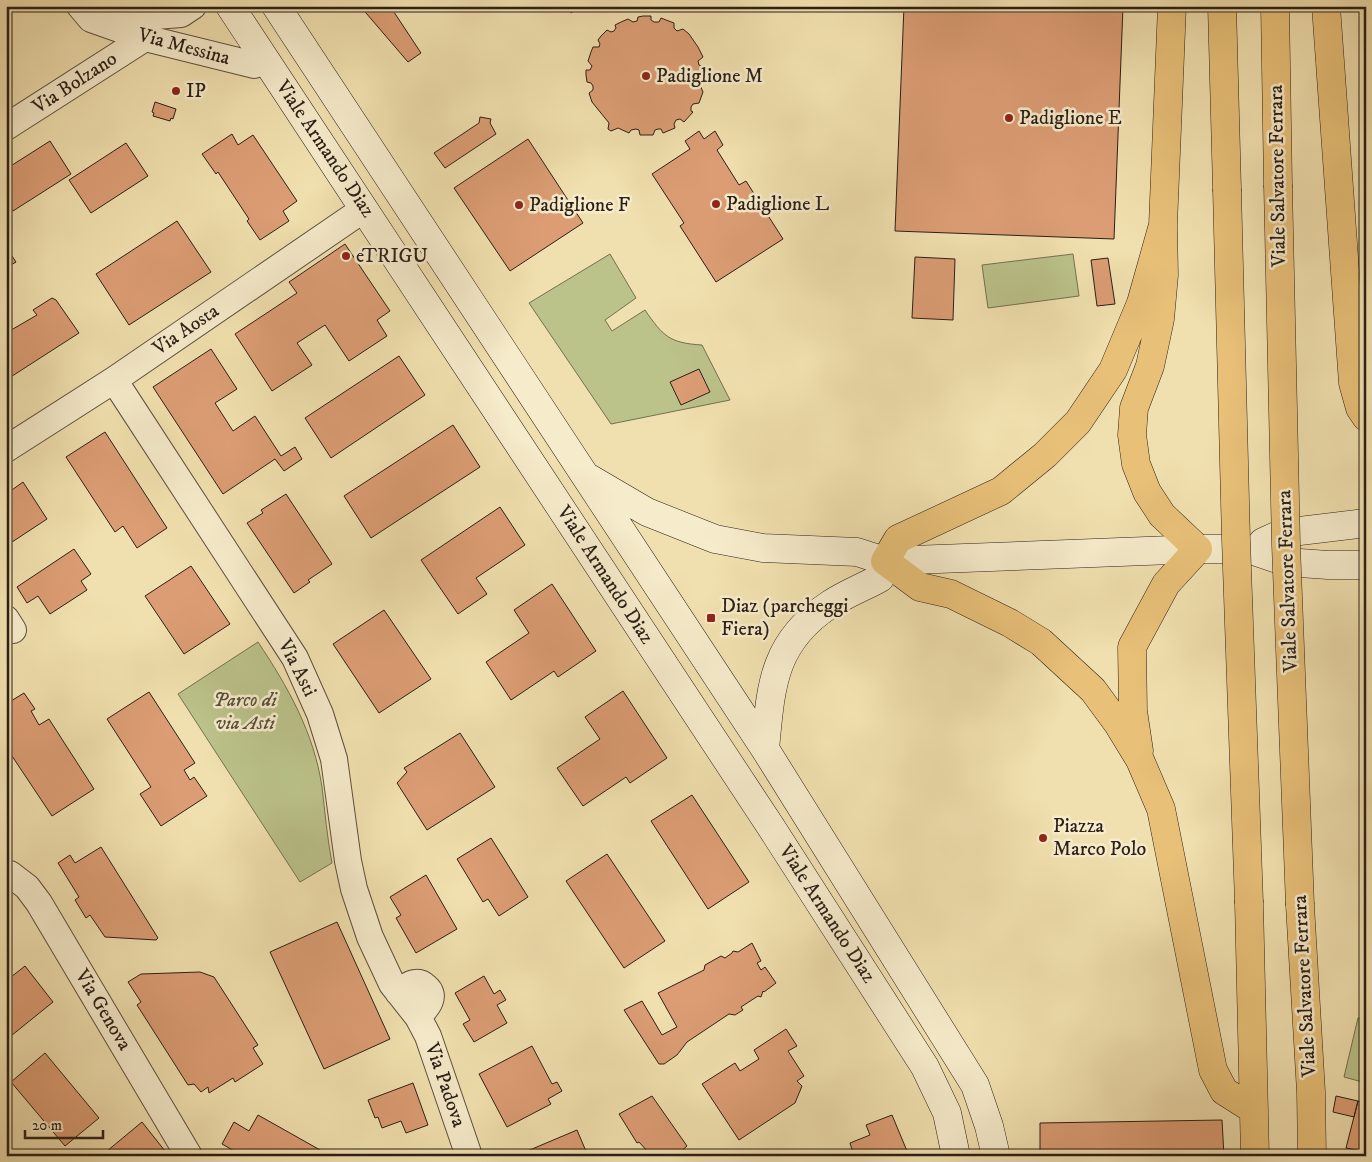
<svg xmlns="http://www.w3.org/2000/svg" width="1372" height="1162" font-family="'IM FELL DW Pica',serif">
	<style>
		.green { fill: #bbc28a; stroke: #737051 }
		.building { fill: #dc9d74; stroke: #2b1f18 }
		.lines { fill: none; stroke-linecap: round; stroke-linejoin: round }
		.street-casing { stroke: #5c4f3e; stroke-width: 28 }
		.secondary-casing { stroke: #2b1f18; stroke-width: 29 }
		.highway-casing { stroke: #2b1f18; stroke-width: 29 }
		.street { stroke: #f6ebcb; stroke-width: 26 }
		.secondary { stroke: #f6ebcb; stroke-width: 28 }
		.highway { stroke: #e8c078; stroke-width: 28 }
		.highway-bridge-casing { stroke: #2b1f18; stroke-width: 29; stroke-linecap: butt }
		.highway-bridge { stroke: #e8c078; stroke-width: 28 }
		.poi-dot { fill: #8f2418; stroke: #f6ebcb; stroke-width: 2 }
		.labels { text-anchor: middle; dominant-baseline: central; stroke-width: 5; stroke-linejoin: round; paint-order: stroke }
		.street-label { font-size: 20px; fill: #2b1f18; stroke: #f6ebcb }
		.poi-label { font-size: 20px; fill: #2b1f18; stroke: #f6ebcb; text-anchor: start }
		.park-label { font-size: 20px; font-style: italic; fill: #56503a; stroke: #f6ebcb }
	</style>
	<rect width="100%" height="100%" fill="#f1e0af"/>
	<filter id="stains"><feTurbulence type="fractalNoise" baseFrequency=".004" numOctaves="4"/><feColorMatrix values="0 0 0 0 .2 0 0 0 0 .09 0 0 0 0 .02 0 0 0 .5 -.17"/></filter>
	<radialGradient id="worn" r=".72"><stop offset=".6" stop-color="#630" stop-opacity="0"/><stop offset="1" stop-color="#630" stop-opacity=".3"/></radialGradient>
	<path class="green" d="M610,254L636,298L605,320L612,331L645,310C663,336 669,343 702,345L730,400L611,424L529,303Z
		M1073,254L1079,296L988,308L982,265Z
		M258,642C288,687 314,733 322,787C325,812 327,837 332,863L300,882L178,694Z
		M1358,1018L1366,1019V1083L1344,1077Z"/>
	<path class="building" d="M360,6H390L421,53L408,62Z
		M567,6H581L571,13Z
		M904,6H1123L1114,239L895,231Z
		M643,16H651V20L654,22H659L661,18L666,20L674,23V28L677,31L683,29L689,34L698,47L703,57L698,61L699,65L705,68V81L702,82L700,85L703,92L699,103L693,104L691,107V111L693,112L684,122L680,119L676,120L674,124L675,128L663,133L661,129H658L655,130L653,135H640L639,130L636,129L631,130L629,133L618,128L611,131L608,129L609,123L592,102L589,93L593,90V86L591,83L587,82L586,75V70H590L592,66L588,61L591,52L593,47H599L600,44L598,40L601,36L607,30L611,32L614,31L616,28L615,25L621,22L628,19L633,22L637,21L638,17Z
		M155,102L176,109L173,119L171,118L170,121L153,116L154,113L152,112Z
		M480,117L491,119L490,123L496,134L445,168L434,153L479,123Z
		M699,131L704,139L715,131L723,145L717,150L739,185L746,181L783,239L716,282L680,226L684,223L652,174L690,149L685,141Z
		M232,134L238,145L253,135L297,201L283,211L289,221L260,240L247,221L249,219L218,172L216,174L202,154Z
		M528,139L583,223L510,271L454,188Z
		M50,141L71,174L13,211L6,200V169Z
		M126,143L148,176L91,213L69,180Z
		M177,221L211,272L129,325L96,274Z
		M345,244L390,311L377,320L387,336L349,361L325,325L297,343L312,365L272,391L235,334L297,293L289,282Z
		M6,247L16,262L6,268Z
		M915,257L955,259L953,320L912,318Z
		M1108,258L1115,304L1097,306L1091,260Z
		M52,298L56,300L79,333L6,380V333L37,315L33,310Z
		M211,349L237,389L215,403L233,431L255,416L281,456L295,447L302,459L284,471L275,459L223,494L153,387Z
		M399,356L425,395L331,458L305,418Z
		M699,369L710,392L681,405L670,382Z
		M453,425L480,467L371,538L344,496Z
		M105,432L167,528L137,548L123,526L115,532L66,457Z
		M23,482L47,519L6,546V490L8,489L9,492Z
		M286,494L332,564L308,580L310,582L294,593L247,523L263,513L261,510Z
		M500,507L525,545L476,578L487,594L458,614L421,560Z
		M74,549L91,574L81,581L87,590L50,614L38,596L27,603L17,587Z
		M191,566L230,624L184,654L145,596Z
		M552,584L596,651L558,677L554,671L511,700L486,662L529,633L514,610Z
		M384,610L431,679L379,713L333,644Z
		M623,691L667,758L630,783L626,777L583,806L557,768L600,739L585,717Z
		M149,692L195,763L184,770L190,780L194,777L207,796L161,826L140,794L151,787L107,719Z
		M24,693L35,709L31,711L39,725L49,719L94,789L52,816L6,747V704Z
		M460,733L495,787L427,830L397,783L407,772L404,768Z
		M692,795L749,882L708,909L651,821Z
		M491,838L528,897L499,916L488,899L483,902L457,859Z
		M101,847L158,938L156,940L105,937L90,915L86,918L75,900L79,897L58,863L70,855L75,863Z
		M607,854L665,941L624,968L566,881Z
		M426,875L457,929L416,953L396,918L401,915L390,897Z
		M337,922L390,1039L324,1069L270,952Z
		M752,943L761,961L757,963L761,970L765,967L776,983L764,992L763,991L761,997L758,996L741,1007L743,1010L735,1015L729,1014L687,1042L677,1055L664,1064H659L624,1010L642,1001L662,1035L677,1027L658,993L704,970L705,965L721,956L725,958L732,953L733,951L738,952Z
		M25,966L53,1002L6,1040V981Z
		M200,972L214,977L258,1045L253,1048L263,1064L235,1082L233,1078L209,1093L208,1087L201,1092L194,1084L188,1085L137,1005L141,1002L128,982L141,974Z
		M484,976L494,994L500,990L506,1000L497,1005L507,1023L474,1042L463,1024L470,1020L455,993Z
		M786,1029L797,1046L788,1051L804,1076L797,1081L802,1086L795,1103L739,1140L702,1084L735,1063L740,1071L759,1059L754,1050Z
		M532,1046L552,1084L557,1082L562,1091L548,1099L551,1104L507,1127L479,1074Z
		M45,1053L99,1118L65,1146L11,1082Z
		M413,1083L428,1125L406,1133L401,1121L382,1128L378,1117L375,1118L368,1100Z
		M652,1096L687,1146L676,1156H644L648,1152L639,1142L637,1143L619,1114Z
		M1336,1096L1358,1101L1354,1117L1333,1112Z
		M1358,1101L1366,1103V1152L1346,1148Z
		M258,1115L329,1155L328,1156H243L222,1144L234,1122L249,1131Z
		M892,1115L907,1151L901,1153L902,1156H845L853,1153L850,1143L870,1135L866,1125Z
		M1222,1120L1224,1156H1040V1123Z
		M142,1122L169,1156H101Z
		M577,1130L588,1156H527L525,1152Z
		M6,1145L15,1156H6Z"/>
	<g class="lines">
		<g class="street-casing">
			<path id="street" d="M80,6L91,19L145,38L254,65L266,61
				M114,6L155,16L181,14L193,6
				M6,127L145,38
				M114,380L295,658L320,714L334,759L348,861L354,889L370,937L392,984L418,1017L428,1036L469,1156
				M6,449L114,380L364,209
				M6,619L13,630
				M6,874H10L27,887L39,903L189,1156
				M398,992C403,989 410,983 415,983C420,982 423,984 426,987C438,997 425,1009 418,1017"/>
		</g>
		<g class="secondary-casing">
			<path id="secondary" d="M230,6L771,827L925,1067L947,1113L956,1156
				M276,6L765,749L975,1085L989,1126L996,1156
				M589,478L647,512L715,539L763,548L857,552L885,561L1198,549H1248L1286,562L1328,565H1366
				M1263,542L1283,533L1366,523
				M765,749C771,687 772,643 829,605C845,594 864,587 880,578L885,561"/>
		</g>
		<g class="highway-casing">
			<path id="highway" d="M1222,6L1227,189
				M1275,6L1278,185
				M1326,6L1353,383L1360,408L1366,417
				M1163,225L1141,303L1113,370L1078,422L1045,455L1001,491L898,539L885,561L920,587L951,594L1010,623L1041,642L1093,690L1118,724L1140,760L1161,809L1213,1070L1224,1091L1254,1110
				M1139,751L1133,711L1132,647L1166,584L1198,549L1162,515L1147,492L1136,464L1132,435L1134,408L1150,366L1160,319L1164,275L1163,225L1172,6
				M1249,903L1255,1156
				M1300,905L1311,1092L1312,1156"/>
		</g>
		<use href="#street" class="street"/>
		<use href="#secondary" class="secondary"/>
		<use href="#highway" class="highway"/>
		<g class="highway-bridge-casing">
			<path id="highway-bridge" d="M1278,185L1286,545L1300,905
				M1227,189L1236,540L1249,903"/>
		</g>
		<use href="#highway-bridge" class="highway-bridge"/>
	</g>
	<g class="poi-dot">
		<circle cx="646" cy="76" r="5"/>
		<circle cx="176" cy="91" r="5"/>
		<circle cx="1009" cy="118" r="5"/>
		<circle cx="716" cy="204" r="5"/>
		<circle cx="519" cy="205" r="5"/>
		<circle cx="346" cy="256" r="5"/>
		<rect x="706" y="613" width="10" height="10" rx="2.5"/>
		<circle cx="1043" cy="838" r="5"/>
	</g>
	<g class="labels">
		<g class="street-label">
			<text transform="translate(184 47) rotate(15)">Via Messina</text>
			<text transform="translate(75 83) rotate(-33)">Via Bolzano</text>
			<text transform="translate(325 149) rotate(56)">Viale Armando Diaz</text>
			<text transform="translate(1278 176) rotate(-91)">Viale Salvatore Ferrara</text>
			<text transform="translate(186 330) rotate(-34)">Via Aosta</text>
			<text transform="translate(605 575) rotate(57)">Viale Armando Diaz</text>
			<text transform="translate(1288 581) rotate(-92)">Viale Salvatore Ferrara</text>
			<text transform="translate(297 668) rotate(63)">Via Asti</text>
			<text transform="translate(827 914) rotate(57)">Viale Armando Diaz</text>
			<text transform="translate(1305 986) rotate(-93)">Viale Salvatore Ferrara</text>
			<text transform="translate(103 1010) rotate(59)">Via Genova</text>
			<text transform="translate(445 1085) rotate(71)">Via Padova</text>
		</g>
		<g class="poi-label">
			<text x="656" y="76">Padiglione M</text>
			<text x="186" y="91">IP</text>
			<text x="1019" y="118">Padiglione E</text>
			<text x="726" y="204">Padiglione L</text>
			<text x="529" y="205">Padiglione F</text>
			<text x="356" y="256">eTRIGU</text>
			<text x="721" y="606">Diaz (parcheggi<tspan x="721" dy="23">Fiera)</tspan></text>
			<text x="1053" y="826">Piazza<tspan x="1053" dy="23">Marco Polo</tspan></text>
		</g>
		<g class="park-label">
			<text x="245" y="700">Parco di<tspan x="245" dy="23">via Asti</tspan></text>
		</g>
	</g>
	<rect width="1372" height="1162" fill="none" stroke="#f1e0af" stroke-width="25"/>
	<rect x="8" y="8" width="1357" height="1147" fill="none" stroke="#2b1f18" stroke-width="2.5"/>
	<rect x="12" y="12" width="1347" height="1137" fill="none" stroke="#2b1f18"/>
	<path d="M25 1130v8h78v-8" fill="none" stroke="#2b1f18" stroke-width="2.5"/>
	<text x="32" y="1130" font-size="15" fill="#2b1f18" stroke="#f6ebcb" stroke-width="4" paint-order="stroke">20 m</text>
	<rect width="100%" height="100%" filter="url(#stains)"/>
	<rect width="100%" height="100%" fill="url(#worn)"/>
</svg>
